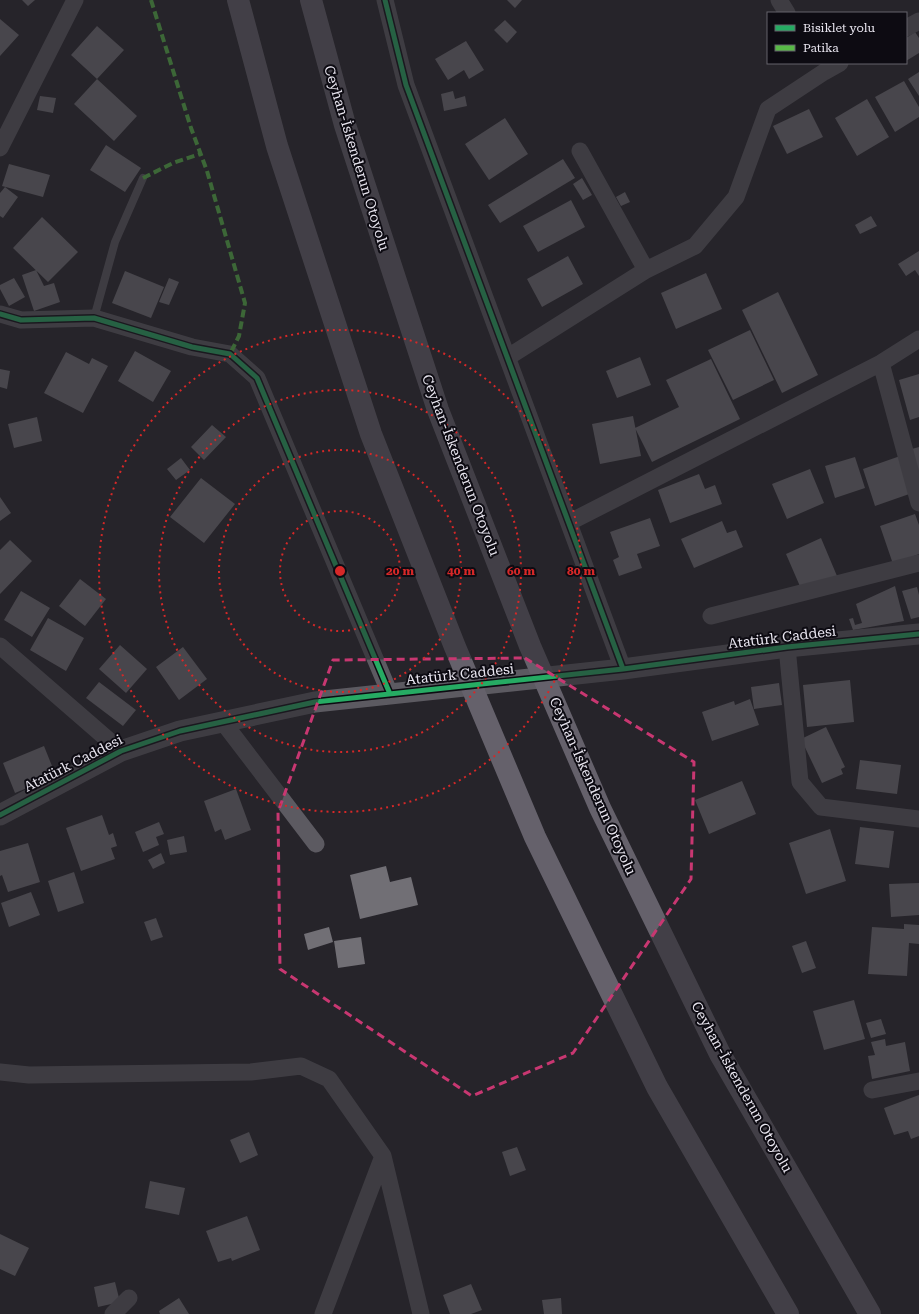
<svg xmlns="http://www.w3.org/2000/svg" width="919" height="1314" font-family="'Roboto Serif',serif">
	<style>
		.building { fill: #716f75 }
		.lines { fill: none; stroke-linecap: round; stroke-linejoin: round }
		.service { stroke: #5c5a61; stroke-width: 8 }
		.minor { stroke: #5c5a61; stroke-width: 17 }
		.tertiary { stroke: #5c5a61; stroke-width: 21 }
		.motorway { stroke: #65616b; stroke-width: 22 }
		.quiet { stroke: #58b947; stroke-width: 4; stroke-dasharray: 8 4; stroke-linecap: butt }
		.cycleway-casing { stroke: #0d0b12; stroke-width: 8 }
		.cycleway { stroke: #26ab63; stroke-width: 5 }
		.marked { fill: none; stroke: #c83771; stroke-width: 3; stroke-dasharray: 8 5; stroke-linejoin: round }
		.ring { fill: none; stroke: #d62828; stroke-width: 2; stroke-dasharray: 2 4 }
		.labels { text-anchor: middle; dominant-baseline: central; stroke-width: 4; stroke-linejoin: round; paint-order: stroke }
		.street-label { font-size: 14px; fill: #e9e6f0; stroke: #0d0b12 }
		.centre { fill: #d62828; stroke: #0d0b12; stroke-width: 2 }
		.ring-label { font-size: 12px; text-anchor: middle; font-weight: bold; fill: #d62828; stroke: #0d0b12; stroke-width: 4; stroke-linejoin: round; paint-order: stroke }
	</style>
	<rect width="100%" height="100%" fill="#26242a"/>
	<path class="building" d="M22,0H35L28,6Z
		M507,0H522L515,8Z
		M0,19L19,35L0,56Z
		M505,20L517,32L507,43L494,30Z
		M97,26L124,50L97,79L137,116L114,141L74,104L97,79L71,55Z
		M915,32L919,38V53L906,61V38Z
		M466,41L484,70L469,79L464,70L448,80L435,59Z
		M919,72V96L908,79Z
		M904,81L919,107V117L895,132L875,97Z
		M453,91L455,99L465,96L467,106L444,111L441,94Z
		M40,96L56,98L53,113L37,110Z
		M867,99L889,137L857,156L835,118Z
		M809,109L823,137L787,154L773,126Z
		M505,118L528,154L489,180L465,144Z
		M106,145L141,168L125,192L90,170Z
		M563,159L575,178L500,223L488,205Z
		M9,164L50,175L43,197L2,186Z
		M582,178L592,195L583,200L573,184Z
		M5,187L18,197L3,218L0,216V193Z
		M625,192L630,202L621,206L616,197Z
		M571,200L585,227L538,252L523,226Z
		M871,216L877,226L860,234L855,225Z
		M42,217L78,252L48,282L13,248Z
		M919,251V276L915,270L906,276L898,264Z
		M568,256L583,284L542,307L527,279Z
		M36,270L44,286L54,283L60,302L34,311L22,275Z
		M125,271L164,287L151,318L112,303Z
		M706,273L722,309L676,329L661,293Z
		M14,278L25,297L9,306L0,289V285Z
		M169,278L179,282L169,305L159,302Z
		M778,292L818,375L782,393L742,310Z
		M750,330L774,380L733,400L708,350Z
		M135,351L171,371L153,402L118,381Z
		M66,352L89,364L92,358L108,366L83,413L44,393Z
		M640,357L651,385L617,398L606,371Z
		M711,359L740,419L652,462L635,428L679,407L666,380Z
		M0,369L10,371L7,389L0,387Z
		M919,374V417L910,420L899,380Z
		M633,416L641,456L600,464L592,424Z
		M37,417L42,441L14,448L8,424Z
		M212,425L226,437L204,460L191,447Z
		M919,447V485L908,450Z
		M903,455L915,492L875,506L863,469Z
		M855,457L865,488L835,498L825,466Z
		M181,458L190,470L176,480L167,469Z
		M810,469L824,503L787,519L772,484Z
		M699,474L705,489L715,485L722,504L670,523L658,490Z
		M201,478L235,504L204,543L170,517Z
		M0,497L11,513L0,521Z
		M915,514L919,525V554L893,564L880,526Z
		M650,518L660,546L637,554L642,568L619,576L613,560L619,557L610,532Z
		M722,521L727,533L736,530L743,547L694,568L681,539Z
		M821,538L837,576L802,591L786,554Z
		M10,540L32,561L0,594V550Z
		M80,579L106,599L85,626L59,606Z
		M895,586L904,621L853,630L849,619L853,618L855,625L862,623L856,604Z
		M917,587L919,595V617L911,619L902,591Z
		M21,591L50,608L32,637L4,620Z
		M48,618L84,638L66,671L30,650Z
		M120,645L147,669L126,693L99,669Z
		M183,647L207,679L179,700L156,667Z
		M850,680L854,722L807,727L803,685Z
		M99,682L136,710L123,726L86,698Z
		M779,683L782,705L754,709L751,687Z
		M750,699L759,725L712,741L702,712L734,701L735,705Z
		M826,727L845,767L841,769L843,774L822,783L801,739Z
		M44,746L56,776L15,793L3,763Z
		M860,760L901,765L897,794L856,789Z
		M742,781L756,814L709,834L695,800Z
		M236,789L251,830L225,840L221,829L215,832L204,801Z
		M102,815L109,835L113,833L117,846L111,848L115,859L81,871L66,828Z
		M159,822L164,834L156,837L159,845L143,852L135,832Z
		M860,827L894,831L889,868L855,864Z
		M830,829L846,881L806,894L789,843Z
		M184,836L187,852L170,855L167,840Z
		M28,843L40,882L8,892L2,875L0,876V851Z
		M161,853L165,863L153,869L148,860Z
		M386,866L390,882L411,877L418,905L360,919L350,875Z
		M74,872L84,903L58,912L48,881Z
		M919,883V915L891,917L889,884Z
		M31,892L40,915L9,927L1,903Z
		M156,918L163,937L151,941L144,922Z
		M904,924L919,925V944L909,943L907,976L868,974L872,927L904,929Z
		M329,927L333,942L308,950L304,934Z
		M361,937L365,964L338,968L334,941Z
		M806,941L816,968L802,973L792,946Z
		M854,1000L865,1039L824,1050L813,1011Z
		M881,1019L886,1034L871,1038L866,1023Z
		M885,1039L886,1046L905,1042L910,1071L872,1079L868,1056L875,1055L871,1042Z
		M919,1095V1136L911,1139L908,1131L894,1135L884,1108Z
		M249,1132L258,1155L240,1163L230,1140Z
		M517,1147L526,1170L510,1176L502,1152Z
		M150,1181L185,1188L179,1215L145,1208Z
		M247,1216L260,1250L232,1261L231,1258L218,1262L206,1231Z
		M0,1234L29,1248L15,1276L0,1269Z
		M115,1282L120,1302L98,1307L94,1287Z
		M471,1284L482,1310L471,1314H450L443,1295Z
		M179,1298L189,1314H160L159,1311Z
		M561,1298L562,1314H544L542,1300Z"/>
	<g class="lines">
		<path class="service" d="M94,318L115,242L143,178"/>
		<path class="minor" d="M385,0L406,85L623,669
			M779,0L787,13
			M906,28L919,21
			M0,148L75,0
			M580,151L646,270
			M0,314L21,320L94,318L192,347L230,354L257,378L390,694
			M508,357L646,270L695,246L736,197L768,109L824,72L840,63
			M881,363L919,503
			M570,522L881,363L919,339
			M711,616L919,563
			M0,646L121,751
			M787,647L800,782L821,807L919,819
			M223,722L316,844
			M0,1072L29,1075L251,1072L301,1066L329,1079L383,1156L421,1314
			M872,1090L919,1081
			M113,1314L129,1298
			M323,1314L383,1156"/>
		<path class="tertiary" d="M0,815L121,751L180,731L315,702L623,669L787,647L919,634"/>
		<path class="motorway" d="M238,0L277,146L371,434L455,647L535,837L657,1087L788,1314
			M311,0L345,125L438,410L530,646L600,808L720,1054L870,1314"/>
		<path class="quiet" d="M151,0L191,128L207,171L245,303L239,336L230,354
			M143,178L173,163L200,154"/>
		<g class="cycleway-casing">
			<path id="cycleway" d="M385,0L406,85L623,669
				M0,314L21,320L94,318L192,347L230,354L257,378L390,694
				M0,815L121,751L180,731L315,702L623,669L787,647L919,634"/>
		</g>
		<use href="#cycleway" class="cycleway"/>
	</g>
	<path d="M0 0H919V1314H0ZM525,658L694,762L691,879L573,1053L472,1096L280,969L278,812L333,660Z" fill="#26242a" fill-opacity=".55" fill-rule="evenodd"/>
	<path class="marked" d="M525,658L694,762L691,879L573,1053L472,1096L280,969L278,812L333,660Z"/>
	<g class="ring">
		<circle cx="340" cy="571" r="60"/>
		<circle cx="340" cy="571" r="121"/>
		<circle cx="340" cy="571" r="181"/>
		<circle cx="340" cy="571" r="241"/>
	</g>
	<g class="labels">
		<g class="street-label">
			<text transform="translate(357 158) rotate(73)">Ceyhan-İskenderun Otoyolu</text>
			<text transform="translate(461 465) rotate(69)">Ceyhan-İskenderun Otoyolu</text>
			<text transform="translate(782 637) rotate(-7)">Atatürk Caddesi</text>
			<text transform="translate(460 674) rotate(-6)">Atatürk Caddesi</text>
			<text transform="translate(73 763) rotate(-27)">Atatürk Caddesi</text>
			<text transform="translate(593 786) rotate(66)">Ceyhan-İskenderun Otoyolu</text>
			<text transform="translate(742 1087) rotate(61)">Ceyhan-İskenderun Otoyolu</text>
		</g>
	</g>
	<circle cx="340" cy="571" r="6" class="centre"/>
	<g class="ring-label">
		<text x="400" y="575">20 m</text>
		<text x="461" y="575">40 m</text>
		<text x="521" y="575">60 m</text>
		<text x="581" y="575">80 m</text>
	</g>
	<rect x="767" y="12" width="140" height="52" fill="#0d0b12" stroke="#65636b"/>
	<rect x="775" y="25" width="20" height="6" fill="#26ab63" stroke="#65636b"/>
	<text x="803" y="32" font-size="12" fill="#e9e6f0">Bisiklet yolu</text>
	<rect x="775" y="45" width="20" height="6" fill="#58b947" stroke="#65636b"/>
	<text x="803" y="52" font-size="12" fill="#e9e6f0">Patika</text>
</svg>
